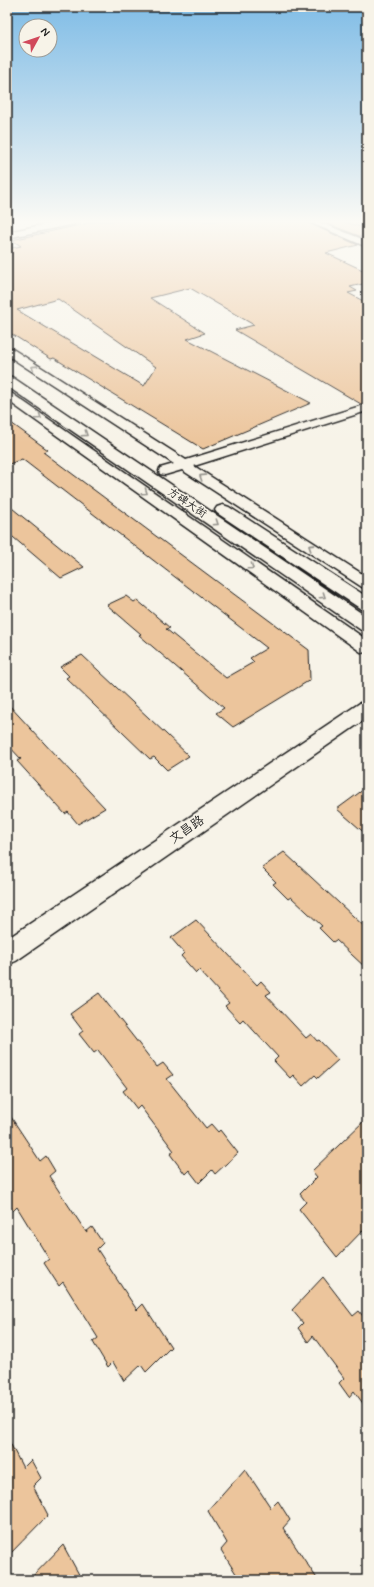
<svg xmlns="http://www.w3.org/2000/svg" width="374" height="1587" font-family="Mynerve,'LXGW WenKai TC',sans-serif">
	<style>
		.built { fill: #f4e5d1 }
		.building { fill: #ecc59c; stroke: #1c1c1c; fill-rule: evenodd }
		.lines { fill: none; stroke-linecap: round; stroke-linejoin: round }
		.street-casing { stroke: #1c1c1c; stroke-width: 3 }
		.secondary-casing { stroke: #1c1c1c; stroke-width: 3 }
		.street { fill: #f7f3e8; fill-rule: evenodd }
		.secondary { fill: #f7f3e8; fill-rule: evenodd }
		.oneway { stroke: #94928c }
		.labels { text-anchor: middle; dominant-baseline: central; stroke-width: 3; stroke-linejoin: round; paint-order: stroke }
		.far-street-label { font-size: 11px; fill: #1c1c1c; stroke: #f7f3e8 }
		.street-label { font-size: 13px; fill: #1c1c1c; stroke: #f7f3e8 }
	</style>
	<rect width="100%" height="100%" fill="#f7f3e8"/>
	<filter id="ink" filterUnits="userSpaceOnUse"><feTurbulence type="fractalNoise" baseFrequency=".025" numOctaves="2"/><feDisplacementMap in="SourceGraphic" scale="8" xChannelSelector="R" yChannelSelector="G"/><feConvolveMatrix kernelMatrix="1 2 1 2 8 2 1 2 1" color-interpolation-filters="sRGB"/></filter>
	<g filter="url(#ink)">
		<path class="built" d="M317,221H367V242Z"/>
		<path class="building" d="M98,221H306V222L358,245L326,253L367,272V283L350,287L357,291L348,293L367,303V403L361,404L235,330L254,325L190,288L150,298L205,333L187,339L311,403L203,449L54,358L51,359L7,331V249L21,246L12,240ZM58,299L156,367L144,386L17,310Z
			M320,221H342L367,229V239Z
			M7,420L48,450L43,452L309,650L310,680L233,727L216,713L224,708L139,635L141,634L107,605L126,596L134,602L137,600L170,628L166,629L226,678L254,662L250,658L267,648L22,459L7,465Z
			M7,504L84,567L61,578L7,532Z
			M82,655L166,734L189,756L167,770L154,757L150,759L66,678L69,676L60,667Z
			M7,703L56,756L105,808L78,824L68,812L65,814L17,761L21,759L7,744Z
			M367,787V835L337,809Z
			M284,852L367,929V969L336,940L333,942L319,928L322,926L291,897L288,899L273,884L276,882L262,868Z
			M196,920L257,985L261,981L271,992L266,995L306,1038L311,1034L317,1041L319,1040L338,1060L318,1078L315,1075L303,1086L293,1075L290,1078L274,1061L278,1057L243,1019L240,1022L225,1006L229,1003L199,970L196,973L181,956L184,953L171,938Z
			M99,993L157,1067L163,1063L173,1075L167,1079L206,1128L211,1124L218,1132L220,1130L238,1153L215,1174L212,1170L199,1183L189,1170L185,1174L170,1154L174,1151L140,1106L137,1109L123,1091L127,1088L98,1050L94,1053L79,1034L83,1031L70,1014Z
			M7,1111L40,1161L46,1156L55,1171L49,1176L86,1232L92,1227L103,1243L97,1249L137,1310L143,1304L171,1347L146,1372L141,1365L124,1381L113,1362L108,1367L93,1342L98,1338L63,1282L59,1286L44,1263L49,1259L17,1207L13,1211L7,1201Z
			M367,1118V1226L337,1257L299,1209L306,1202L300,1194L317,1177L312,1171Z
			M323,1277L353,1316L359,1311L367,1321V1409L354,1391L349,1397L339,1383L344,1378L313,1336L308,1342L298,1328L303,1323L292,1310Z
			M7,1437L23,1468L31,1460L41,1478L33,1486L48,1515L7,1557Z
			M245,1469L271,1508L278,1501L290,1520L283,1528L318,1580H240L221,1550L227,1543L208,1511Z
			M63,1545L82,1580H29Z"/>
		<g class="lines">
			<g class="street-casing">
				<path id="street" d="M307,221H317L367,241V247Z
					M356,221H367V225Z
					M7,347L11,348L186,460L367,404V411L194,466L367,577V589L362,587L182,470L165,475L160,474L159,471L160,468L174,464L7,355Z
					M7,392L11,393L367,640V653L361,652L7,400Z"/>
			</g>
			<g class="secondary-casing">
				<path id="secondary" d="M62,221H79L74,224L7,238V232Z
					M7,376L12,377L367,617V632L361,630L7,386Z
					M223,505L229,507L367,597V611L361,609L217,513L215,510L217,507Z
					M367,701V718L16,961L7,965V939L360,703Z"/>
			</g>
			<use href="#street" class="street"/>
			<use href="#secondary" class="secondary"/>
		</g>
		<defs><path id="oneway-chevron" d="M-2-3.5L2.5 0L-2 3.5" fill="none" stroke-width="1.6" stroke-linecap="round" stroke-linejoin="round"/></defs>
		<g class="oneway">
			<use href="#oneway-chevron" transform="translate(34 368) rotate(-147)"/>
			<use href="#oneway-chevron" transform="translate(39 417) rotate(35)"/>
			<use href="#oneway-chevron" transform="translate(85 434) rotate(34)"/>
			<use href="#oneway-chevron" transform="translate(202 477) rotate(-147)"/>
			<use href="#oneway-chevron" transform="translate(145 492) rotate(35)"/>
			<use href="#oneway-chevron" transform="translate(216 523) rotate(34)"/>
			<use href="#oneway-chevron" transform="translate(311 547) rotate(-147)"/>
			<use href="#oneway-chevron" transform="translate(251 567) rotate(35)"/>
			<use href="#oneway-chevron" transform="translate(323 596) rotate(34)"/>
		</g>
	</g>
	<linearGradient id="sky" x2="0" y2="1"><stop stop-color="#7fbce6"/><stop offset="0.5" stop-color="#fbfaf5"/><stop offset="1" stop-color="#fbfaf5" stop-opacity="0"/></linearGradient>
	<rect width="374" height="443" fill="url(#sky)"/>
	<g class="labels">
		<g class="far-street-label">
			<text transform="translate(187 503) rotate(34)">方碑大街</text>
		</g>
		<g class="street-label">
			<text transform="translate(187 830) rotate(-34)">文昌路</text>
		</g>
	</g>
	<rect width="374" height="1587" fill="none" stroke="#f7f3e8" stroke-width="24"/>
	<rect x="12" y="12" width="350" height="1563" fill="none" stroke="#1c1c1c" stroke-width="1.5" filter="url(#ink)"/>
	<g transform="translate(38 38) rotate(50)"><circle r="19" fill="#f7f3e8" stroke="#9f9d96"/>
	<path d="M0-3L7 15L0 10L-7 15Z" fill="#d1495b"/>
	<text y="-6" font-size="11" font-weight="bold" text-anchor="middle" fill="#1c1c1c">N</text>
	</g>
</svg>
